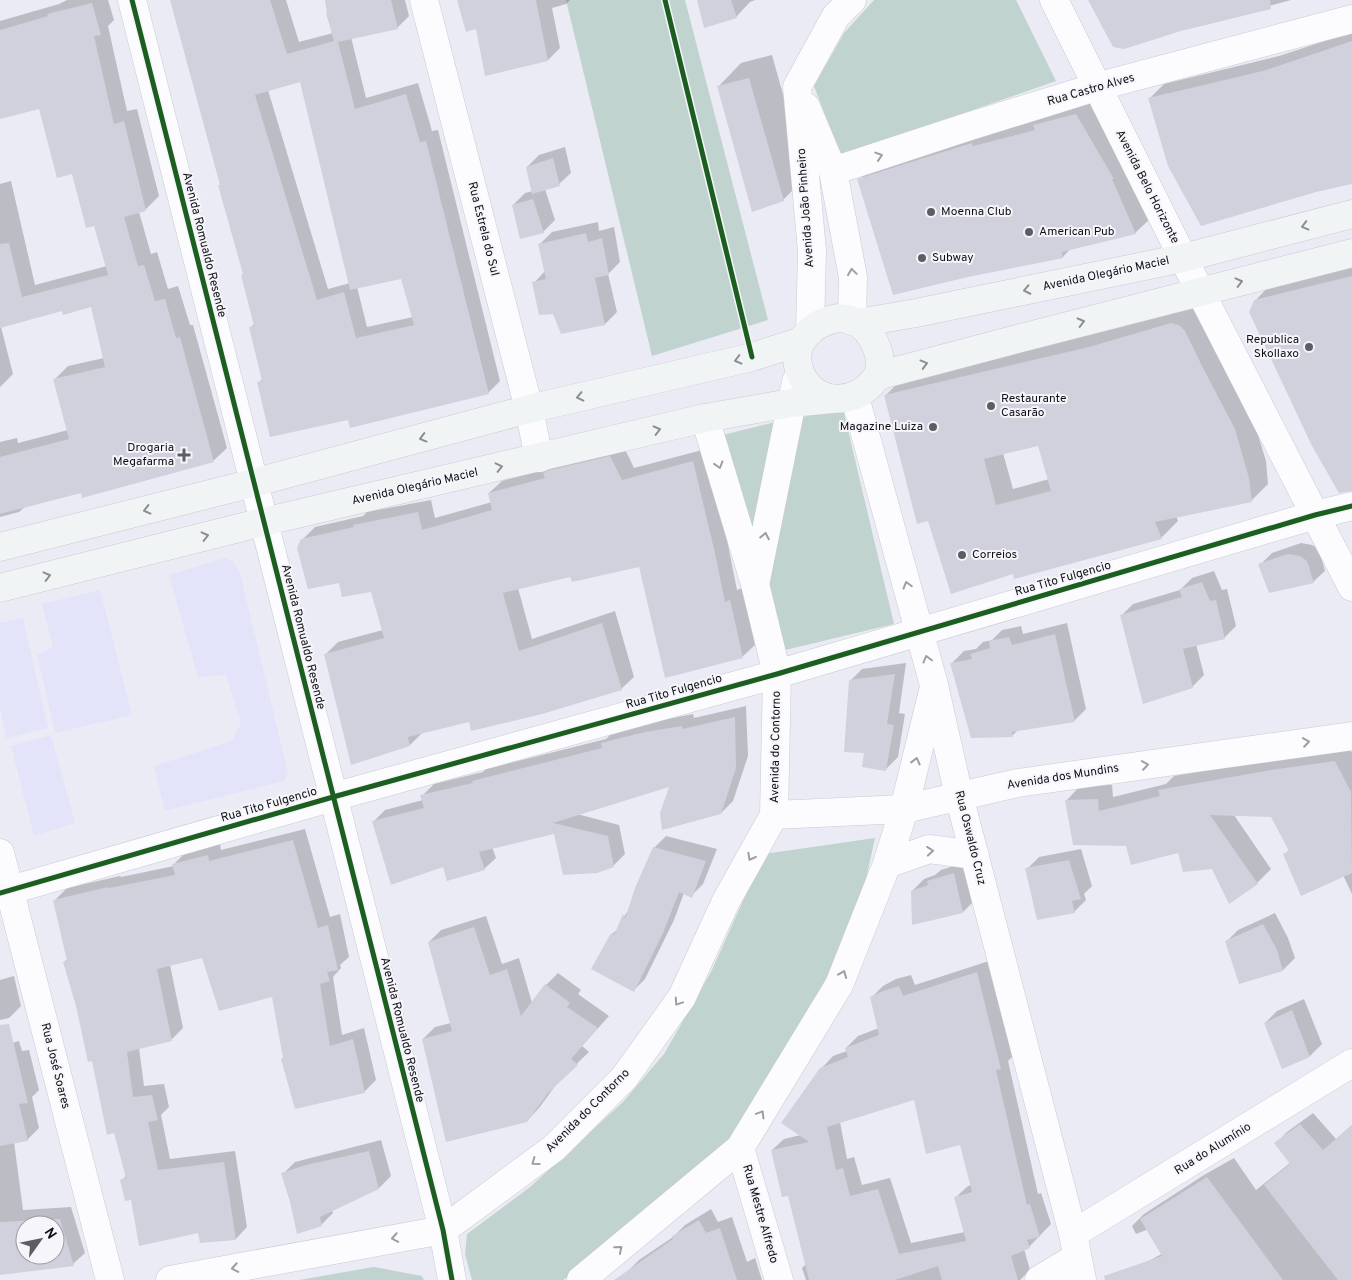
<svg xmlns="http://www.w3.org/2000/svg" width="1352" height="1280" font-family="Overpass,sans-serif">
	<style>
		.built { fill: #e3e3fa }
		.green { fill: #c0d3ce }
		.shadow { fill: #0003; fill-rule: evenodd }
		.building { fill: #d1d1de; fill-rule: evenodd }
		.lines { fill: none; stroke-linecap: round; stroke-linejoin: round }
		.minor-casing { stroke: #c9c9d2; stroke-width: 29 }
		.tertiary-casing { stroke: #c9c9d2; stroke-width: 29 }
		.secondary-casing { stroke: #c9c9d2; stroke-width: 29 }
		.minor { stroke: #fcfcfe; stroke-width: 28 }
		.tertiary { stroke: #fcfcfe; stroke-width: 28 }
		.secondary { stroke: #f1f4f4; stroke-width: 28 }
		.cycleway-casing { stroke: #f5f5fa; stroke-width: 8 }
		.cycleway { stroke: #1b5e20; stroke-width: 5 }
		.oneway { stroke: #9e9ea2 }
		.oneway2 { stroke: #8c8d91 }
		.poi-dot { fill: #5d5d66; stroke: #f5f5fa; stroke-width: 2 }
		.labels { text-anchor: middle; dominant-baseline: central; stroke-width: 4; stroke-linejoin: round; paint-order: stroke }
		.street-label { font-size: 12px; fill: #101019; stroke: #f5f5fa }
		.poi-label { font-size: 12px; fill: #101019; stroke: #f5f5fa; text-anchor: start }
	</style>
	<rect width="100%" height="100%" fill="#ebebf6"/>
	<path class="built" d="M225,558L233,561L240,573L288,773L284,781L165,811L154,766L232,741L241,723L226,675L198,677L169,575Z
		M100,590L132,715L55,733L37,655L53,647L42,604Z
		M23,618L48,728L6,738L0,708V623Z
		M51,735L75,823L34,836L11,746Z"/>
	<path class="green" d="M566,0H685L768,320L652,356Z
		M874,0H1016L1056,81L841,156L814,86L844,33Z
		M843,409L894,624L781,651L768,588L798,418Z
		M775,422L753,539L723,435Z
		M875,838L865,884L833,967L807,1019L729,1140L632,1232L563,1280H472L465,1254L467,1234L530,1187L623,1102L664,1054L711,972L764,854Z
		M374,1267L422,1276L424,1280H299Z"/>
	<path class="shadow" d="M67,0H108L114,20L108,26L127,111L137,109L159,196L145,210L139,212L151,254L157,252L168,289L178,286L190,325H193L227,448L213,461L82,491L26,506L19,512L0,517V442L17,438L18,443L68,430L55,379L68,366L104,358L92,305L63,310L1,327L13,374L0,387V184L11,181L35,285L107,266L95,224L72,172L40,107L0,118V21L59,4Z
		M172,0H286L299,42L333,33L326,0H405L409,16L397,28L351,37L366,98L418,83L432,131L438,130L500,381L488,393L349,418L259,383L262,379L251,327L254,324L244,273L219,186L221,184ZM301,80L350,283L328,289L268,90ZM402,277L413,317L367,327L357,287Z
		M459,0H570L566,4L552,8L560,48L548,60L477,28Z
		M699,0H755L750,2L736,17Z
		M1090,0H1291L1181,30Z
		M1352,32V183L1150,98L1164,84L1279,56Z
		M772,55L806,177L783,200L718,87L741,63Z
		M1092,100L1151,218L1135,233L1070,249L1063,257L968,275L859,180L874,165Z
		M565,147L571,173L559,184L545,189L555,220L543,232L513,205L525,193L533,191L527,167L539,155Z
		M598,222L599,231L614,227L620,262L608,274L617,312L605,324L562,333L553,313L534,283L545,271L540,244L552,232Z
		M1352,266V483L1255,301L1268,287Z
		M1189,307L1196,308L1251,412L1266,461L1268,484L1251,501L1176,516L1178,521L1161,538L1014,572L928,520L885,396L902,379ZM1039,444L1049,479L1013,489L1003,453Z
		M623,445L634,468L706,449L727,540L737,590L742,588L755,645L742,657L639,566L571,575L518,588L532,639L615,611L634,677L621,689L470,720L422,733L410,745L325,655L338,642L383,630L372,590L340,582L302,540L315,527L363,516L367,512L431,500L435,518L492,502L489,493L502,481Z
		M1301,543L1312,545L1319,549L1325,571L1313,582L1260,565L1272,553Z
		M1214,571L1222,590L1227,589L1236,626L1224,638L1196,644L1204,675L1192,687L1121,616L1133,604L1180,590L1192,578Z
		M1067,623L1086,709L1074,721L1018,730L1012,736L952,663L964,651L976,649L983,642L992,640L1002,630L1021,626L1023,634Z
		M906,663L899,713L905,714L898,757L886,769L865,752L850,681L862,669Z
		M746,706L748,756L733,801L721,813L671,785L577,814L619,825L625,854L613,866L555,832L492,847L496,858L484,869L444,865L373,822L385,810L423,800L422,796L434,784L483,772L486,769L606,739L614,731L658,721L693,714L694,718Z
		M1349,747L1352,753V894L1343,875L1284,855L1289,850L1272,816L1234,815L1271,869L1257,883L1212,868L1178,851L1127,845L1066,801L1080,786L1112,785L1113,797L1166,784L1174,776L1287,756Z
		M305,829L330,917L340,914L349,957L340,965L341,968L333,977L342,1035L364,1028L376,1080L364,1092L284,1057L273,995L203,957L170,965L183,1028L171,1040L139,1048L144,1086L164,1084L169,1107L161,1115L170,1159L235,1151L247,1227L236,1239L199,1231L132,1199L121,1181L127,1175L64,962L68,959L55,900L67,888L120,876L121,877L174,866L173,865L185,853L220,844L221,850Z
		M666,836L717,849L703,884L691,896L684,893L674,920L645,979L634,990L612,934L619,928L625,915L629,910L654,848Z
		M1081,849L1092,886L1084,894L1086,900L1074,912L1027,869L1039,857Z
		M966,862L975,900L963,912L912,891L924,879L935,875L941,870Z
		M1275,913L1288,938L1295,958L1283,970L1240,982L1226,942L1238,930Z
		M486,916L502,964L519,958L532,1003L546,985L558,973L581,990L578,994L609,1016L582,1046L589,1052L558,1082L539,1108L527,1121L423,1039L435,1027L451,1023L429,942L441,930Z
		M989,961L1013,1056L1008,1061L1038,1194L1041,1193L1051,1224L1029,1247L1024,1249L1030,1270L1020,1280H806L802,1268L806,1264L789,1194L772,1150L784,1139L801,1135L821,1069L833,1056L847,1051L846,1048L858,1036L879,1028L871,998L883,986L896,979L911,975L915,985ZM914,1099L961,1144L971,1185L968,1186L956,1197L965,1232L911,1243L890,1178L862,1185L854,1157L847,1159L840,1122Z
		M14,976L21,1006L9,1018L0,1020V980Z
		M1304,999L1322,1044L1310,1056L1282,1068L1265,1023L1277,1011Z
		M19,1041L22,1051L29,1050L39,1090L32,1097L39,1128L27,1140L14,1142L23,1210L71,1207L85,1253L73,1264L0,1274V1046ZM25,1225H55V1255H25Z
		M1313,1113L1336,1139L1352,1125V1269L1338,1280H1118L1125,1274L1189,1239L1179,1217L1136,1234L1132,1226L1144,1214L1204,1175L1234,1158L1256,1190L1290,1163L1276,1143L1287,1132Z
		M381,1140L391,1176L379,1188L332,1210L333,1213L321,1225L283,1174L295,1162Z
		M711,1209L718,1222L732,1217L747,1262L755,1258L762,1280H633L627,1272L639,1260L673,1237L685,1225Z"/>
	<path class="building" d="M170,0H270L287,54L334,41L326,13H327L325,0H391L398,29L338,42L355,109L406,94L420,142L426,141L489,394L350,428L348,420L270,437L257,382L262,381L249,327L254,326L241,275L243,274L218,185H220ZM300,82L350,290L401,279L414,325L356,338L344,292L317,300L255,95Z
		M457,0H536L548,61L485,76L476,29L466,32Z
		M697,0H731L737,18L704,28Z
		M1088,0H1270L1271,9L1181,31L1124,49L1113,47Z
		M92,3L101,35L94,36L114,124L124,121L146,211L124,217L138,266L144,265L155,301L165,299L176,338L180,337L214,462L82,498L81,493L0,514V457L69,439L53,379L105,367L91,307L63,315L62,311L0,328V244L9,243L22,297L108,275L94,226L86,228L72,174L57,178L39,109L0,119V30L48,16L47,14Z
		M1352,41V184L1316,192L1201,226L1168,166L1148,98L1263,71Z
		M749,78L784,201L752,212L717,86Z
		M1076,114L1114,179H1112L1136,234L1062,252L1063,258L968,277L893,295L857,179L972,143L973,146L1035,130L1033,125Z
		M553,158L560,186L532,194L526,167Z
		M533,199L544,233L520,239L512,205Z
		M586,233L588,242L602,238L609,275L595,278L605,325L561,334L553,314L539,315L532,282L546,279L538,244Z
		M1352,276V491L1339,493L1312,446L1249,312L1254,300Z
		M1171,323L1179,325L1185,331L1203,368L1235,429L1249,478L1252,502L1155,522L1162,539L1014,579L1013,574L951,594L928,521L917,524L884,395L1089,347ZM1038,446L1051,491L996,505L984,459Z
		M610,456L622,480L693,461L715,553L725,602L730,600L743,658L665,678L639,567L572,582L570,577L503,593L519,651L602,623L622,690L542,714L471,731L469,722L408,737L410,746L351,765L324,654L384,638L371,592L342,597L339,583L308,589L297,548L301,539L354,527L353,525L418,512L422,530L492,510L488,493L545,478L543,473L546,471Z
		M1288,554L1300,556L1307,561L1314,583L1269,593L1258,564Z
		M1202,582L1210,601L1216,600L1225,639L1183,649L1193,688L1143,704L1120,615L1182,597L1179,589Z
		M1055,634L1075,722L1012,732L1013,737L971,738L950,663L972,659L970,654L990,648L989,641L1009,637L1012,645Z
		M895,674L887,724L894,725L886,771L862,767L864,753L844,752L849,680Z
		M735,717L736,768L721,814L662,830L660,813L669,787L553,823L608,836L614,867L597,873L563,875L554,834L479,852L485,870L447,881L443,867L391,885L372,821L424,808L420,795L473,783L472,781L602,748L601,743L645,732L682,726V729Z
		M1335,761L1351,792L1352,873L1301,896L1283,854L1289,851L1271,817L1210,815L1258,884L1229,904L1212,869L1183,872L1178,853L1131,865L1126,846L1073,845L1065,800L1098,799L1099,811L1160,796L1158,790L1271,770Z
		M293,840L318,928L328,925L338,970L327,972L330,981L320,984L330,1046L353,1039L365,1093L295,1109L281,1059L283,1058L272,997L219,1011L202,958L157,969L172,1041L127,1052L133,1097L152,1095L158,1120L148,1122L158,1170L224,1162L236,1240L200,1243L198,1233L139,1246L131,1200L125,1201L120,1180L126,1178L114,1133L107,1135L92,1061L88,1062L76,1006L63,962L67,961L53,900L108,887L109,888L175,875L172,864L208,855L209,861Z
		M653,847L706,861L692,898L679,892L663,933L634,992L591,969L611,933L614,935L623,914L625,919L635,888Z
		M1069,860L1081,899L1072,901L1075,913L1037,920L1025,868Z
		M954,873L963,913L912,925L911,891L928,885L927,881Z
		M1263,924L1277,950L1283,971L1239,984L1225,941Z
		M474,927L490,975L507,969L521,1016L545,984L570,1003L567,1007L598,1028L571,1059L578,1065L548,1093L527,1122L446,1142L422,1039L452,1031L428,942Z
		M977,972L1001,1069L996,1070L1027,1205L1030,1204L1040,1237L1027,1240L1030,1248L1011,1256L1018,1280H942L938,1266L895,1280H809L788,1196L782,1197L771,1150L809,1142L781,1123L820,1068L848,1057L845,1048L879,1035L870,997L883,991L899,986L903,996ZM914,1100L926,1154L960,1145L972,1192L954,1197L966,1241L899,1254L878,1189L850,1196L843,1168L836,1170L827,1127Z
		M1292,1010L1310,1057L1282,1069L1264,1023Z
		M9,1024L28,1103L19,1104L28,1141L0,1146V1025Z
		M1300,1124L1323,1150L1352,1125V1280H1338L1264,1185L1290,1164L1274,1143Z
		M369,1151L379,1189L320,1217L322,1226L297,1234L290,1202L281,1173L306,1165Z
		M1207,1177L1283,1280H1105L1104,1276L1162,1256L1140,1219Z
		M60,1219L74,1266L0,1275V1222ZM25,1225H55V1255H25Z
		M699,1220L706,1233L720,1228L737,1280H614L673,1239L672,1236Z"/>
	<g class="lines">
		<g class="minor-casing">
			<path id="minor" d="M424,0L529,409L539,458
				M833,171L967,127L1096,87L1352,19
				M855,397L934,685L959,796L1073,1234L1082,1280
				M756,580L796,382
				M774,815L904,809L1018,783L1352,736
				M0,853L110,1280
				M887,864L929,849L975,855
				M0,893L333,797L777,674L1315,515L1352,506
				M740,1148L779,1280
				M1073,1234L1352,1063
				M170,1280L443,1230L554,1148L624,1078L682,997L726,901L774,815L777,674L755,584L705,418
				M581,1280L740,1148L839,985L887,864L904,809L933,691
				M1039,1280L1077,1257"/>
		</g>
		<g class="tertiary-casing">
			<path id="tertiary" d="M132,0L443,1230L452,1280
				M1054,0L1183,258L1352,587
				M806,107L833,171L853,277L852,321
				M810,329L812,251L797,87L836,16L852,0"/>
		</g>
		<g class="secondary-casing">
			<path id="secondary" d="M838,318C844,319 851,319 856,322C873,330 887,362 876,378C856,407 814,406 800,372C789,343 812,323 838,318Z
				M858,323L916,313L1183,258L1352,214
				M877,376L1021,338L1352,253
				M0,547L253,483L529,409L752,357L802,341
				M0,588L263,522L705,418L791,403L833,399"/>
		</g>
		<use href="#minor" class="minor"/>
		<use href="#tertiary" class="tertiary"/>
		<use href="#secondary" class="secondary"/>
		<g class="cycleway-casing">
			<path id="cycleway" d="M132,0L443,1230L452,1280
				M665,0L752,357
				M0,893L333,797L777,674L1315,515L1352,506"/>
		</g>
		<use href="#cycleway" class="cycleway"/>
	</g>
	<defs><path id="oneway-chevron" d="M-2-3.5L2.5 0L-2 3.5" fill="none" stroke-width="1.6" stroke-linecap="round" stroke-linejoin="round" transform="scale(1.25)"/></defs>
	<g class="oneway">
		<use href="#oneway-chevron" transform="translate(879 156) rotate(-18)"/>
		<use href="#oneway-chevron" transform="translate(852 272) rotate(-98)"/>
		<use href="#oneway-chevron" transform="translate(719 465) rotate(73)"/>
		<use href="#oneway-chevron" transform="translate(765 536) rotate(-79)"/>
		<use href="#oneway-chevron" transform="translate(907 585) rotate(-106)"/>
		<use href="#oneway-chevron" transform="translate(927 659) rotate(-105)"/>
		<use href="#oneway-chevron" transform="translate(1306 742) rotate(-8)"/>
		<use href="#oneway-chevron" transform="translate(916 761) rotate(-76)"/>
		<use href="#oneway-chevron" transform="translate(1145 765) rotate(-8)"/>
		<use href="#oneway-chevron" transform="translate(930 851) rotate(-5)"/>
		<use href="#oneway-chevron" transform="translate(751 857) rotate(119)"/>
		<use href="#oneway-chevron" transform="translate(843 974) rotate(-68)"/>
		<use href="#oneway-chevron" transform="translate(678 1002) rotate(124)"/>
		<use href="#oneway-chevron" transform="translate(761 1114) rotate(-59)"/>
		<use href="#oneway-chevron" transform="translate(535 1162) rotate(144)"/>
		<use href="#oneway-chevron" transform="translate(395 1238) rotate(170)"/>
		<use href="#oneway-chevron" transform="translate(619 1249) rotate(-40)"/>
		<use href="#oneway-chevron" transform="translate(235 1268) rotate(170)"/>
	</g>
	<g class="oneway2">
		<use href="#oneway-chevron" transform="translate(1305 226) rotate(165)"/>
		<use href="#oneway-chevron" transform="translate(1239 282) rotate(-14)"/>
		<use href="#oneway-chevron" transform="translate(1027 290) rotate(168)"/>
		<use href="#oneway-chevron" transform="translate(1081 322) rotate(-14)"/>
		<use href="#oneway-chevron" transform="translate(738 360) rotate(166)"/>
		<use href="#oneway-chevron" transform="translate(924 364) rotate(-15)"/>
		<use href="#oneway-chevron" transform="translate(580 397) rotate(167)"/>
		<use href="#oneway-chevron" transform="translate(657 430) rotate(-14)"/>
		<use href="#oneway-chevron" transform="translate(423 438) rotate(165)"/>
		<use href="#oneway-chevron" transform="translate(499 467) rotate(-13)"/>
		<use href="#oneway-chevron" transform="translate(147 510) rotate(166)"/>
		<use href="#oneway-chevron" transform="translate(205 536) rotate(-14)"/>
		<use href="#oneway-chevron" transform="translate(47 576) rotate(-14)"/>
	</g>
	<g class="poi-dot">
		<circle cx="931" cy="212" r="5"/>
		<circle cx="1029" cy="232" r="5"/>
		<circle cx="922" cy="258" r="5"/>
		<circle cx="1309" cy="347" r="5"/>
		<circle cx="991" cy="406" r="5"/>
		<circle cx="933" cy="427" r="5"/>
		<path d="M181.5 447.5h5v5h5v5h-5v5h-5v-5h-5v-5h5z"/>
		<circle cx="962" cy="555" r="5"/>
	</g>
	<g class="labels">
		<g class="street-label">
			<text transform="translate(1091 90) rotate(-16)">Rua Castro Alves</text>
			<text transform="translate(1147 187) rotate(63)">Avenida Belo Horizonte</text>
			<text transform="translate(806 208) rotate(-94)">Avenida João Pinheiro</text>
			<text transform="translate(483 229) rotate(76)">Rua Estrela do Sul</text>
			<text transform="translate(204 245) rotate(76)">Avenida Romualdo Resende</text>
			<text transform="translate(1106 274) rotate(-12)">Avenida Olegário Maciel</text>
			<text transform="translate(415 487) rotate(-13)">Avenida Olegário Maciel</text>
			<text transform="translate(1063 579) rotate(-16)">Rua Tito Fulgencio</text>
			<text transform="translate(303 637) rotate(76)">Avenida Romualdo Resende</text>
			<text transform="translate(674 692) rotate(-16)">Rua Tito Fulgencio</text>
			<text transform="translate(776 747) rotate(-89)">Avenida do Contorno</text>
			<text transform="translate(1063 777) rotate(-9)">Avenida dos Mundins</text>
			<text transform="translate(269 805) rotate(-16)">Rua Tito Fulgencio</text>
			<text transform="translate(970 838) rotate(76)">Rua Oswaldo Cruz</text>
			<text transform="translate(402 1030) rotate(76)">Avenida Romualdo Resende</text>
			<text transform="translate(55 1066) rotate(76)">Rua José Soares</text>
			<text transform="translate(588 1111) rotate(-45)">Avenida do Contorno</text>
			<text transform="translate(1213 1149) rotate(-32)">Rua do Alumínio</text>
			<text transform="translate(760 1214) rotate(74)">Rua Mestre Alfredo</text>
		</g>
		<g class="poi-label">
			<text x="941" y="212">Moenna Club</text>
			<text x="1039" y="232">American Pub</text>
			<text x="932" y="258">Subway</text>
			<text x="1299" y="340" text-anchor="end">Republica<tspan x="1299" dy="14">Skollaxo</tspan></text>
			<text x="1001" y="399">Restaurante<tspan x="1001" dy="14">Casarão</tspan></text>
			<text x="923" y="427" text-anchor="end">Magazine Luiza</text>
			<text x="174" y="448" text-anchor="end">Drogaria<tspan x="174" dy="14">Megafarma</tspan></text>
			<text x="972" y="555">Correios</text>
		</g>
	</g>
	<g transform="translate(40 1240) rotate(57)"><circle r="24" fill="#f5f5fa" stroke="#9999a0"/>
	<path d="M0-4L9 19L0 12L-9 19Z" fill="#5d5d66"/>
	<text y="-8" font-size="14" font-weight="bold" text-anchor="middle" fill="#101019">N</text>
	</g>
</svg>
